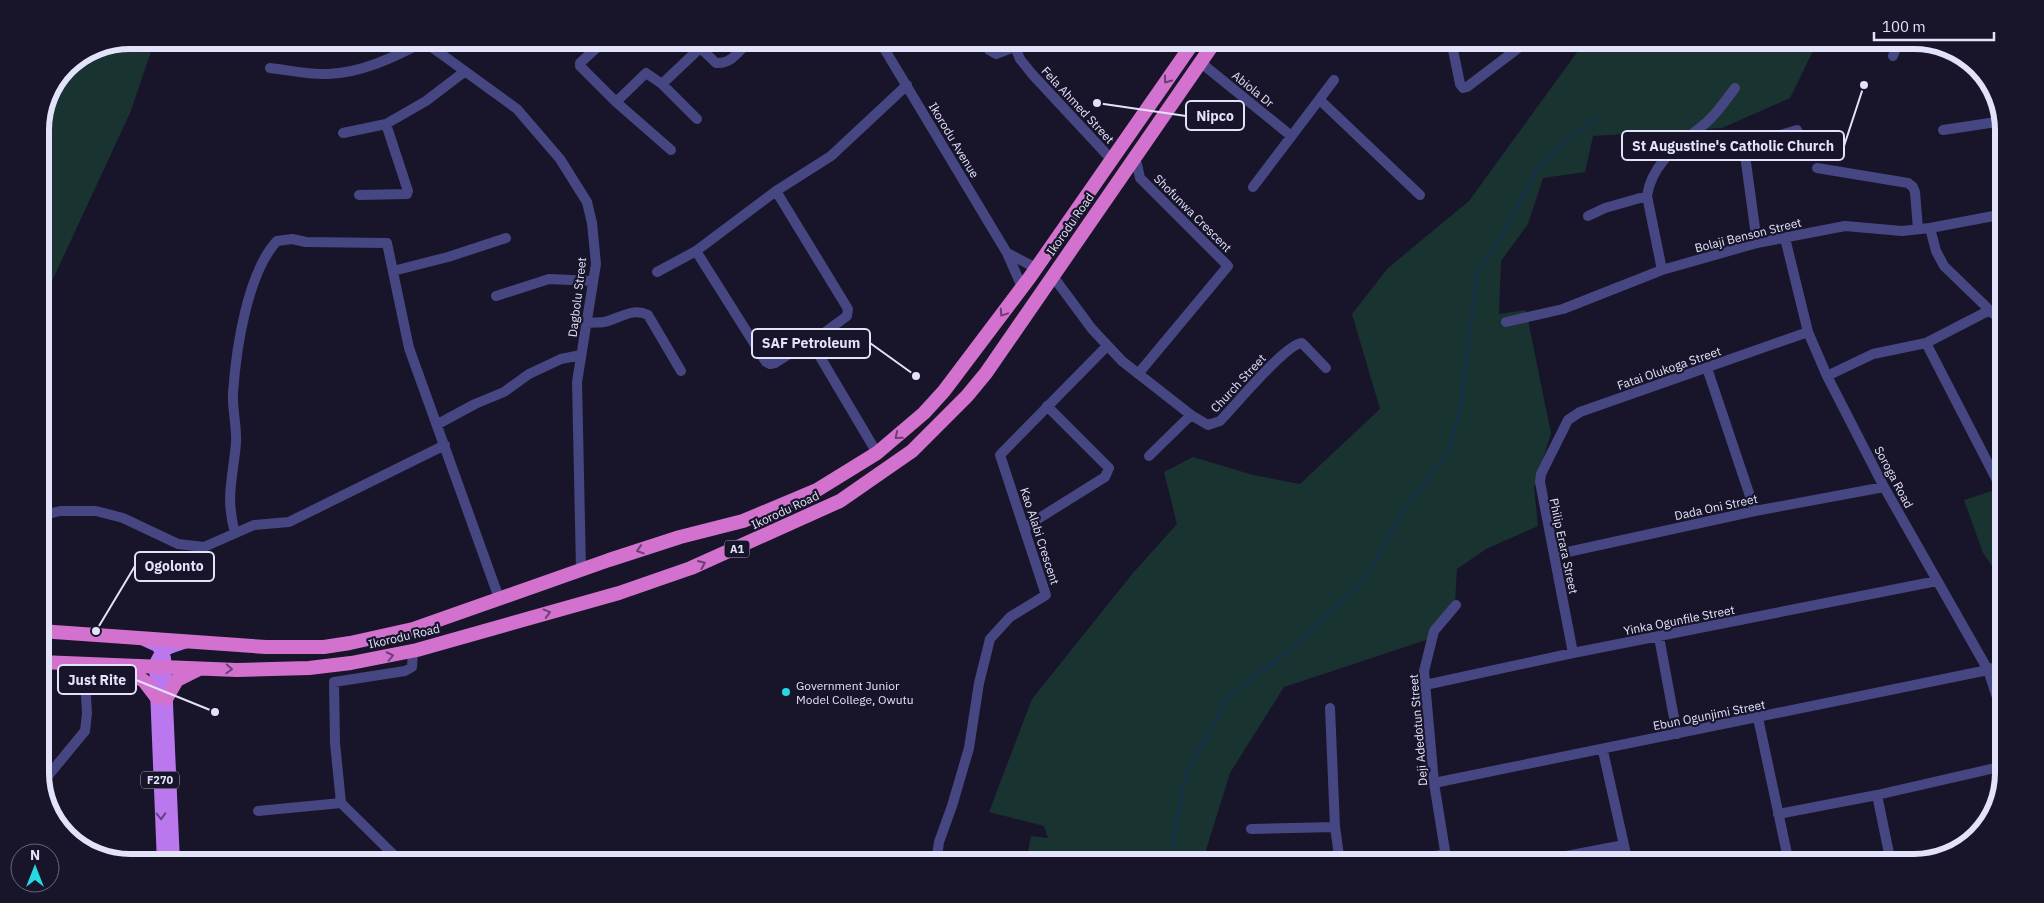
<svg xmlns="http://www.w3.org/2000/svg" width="2044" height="903" font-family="'IBM Plex Sans',sans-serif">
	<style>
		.green { fill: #193331 }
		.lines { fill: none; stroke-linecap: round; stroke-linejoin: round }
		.stream { stroke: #172e4c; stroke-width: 2.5 }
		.minor { stroke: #464782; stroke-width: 10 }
		.primary { stroke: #bb77ed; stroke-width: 12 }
		.trunk { stroke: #d372ce; stroke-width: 14 }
		.oneway { stroke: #6c3f74 }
		.oneway2 { stroke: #614182 }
		.poi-dot { fill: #27d8e2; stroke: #18152a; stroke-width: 2 }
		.labels { text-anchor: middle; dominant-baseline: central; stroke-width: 4.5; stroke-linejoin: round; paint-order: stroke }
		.shield { fill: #18152a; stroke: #a6a4bc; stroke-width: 1 }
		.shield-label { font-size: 11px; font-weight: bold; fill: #e3e2fb }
		.street-label { font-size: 12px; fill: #e3e2fb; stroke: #18152a }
		.poi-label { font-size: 12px; fill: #e3e2fb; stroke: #18152a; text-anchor: start }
		.rim { fill: none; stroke: #e3e2fb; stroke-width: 6 }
		.leader { fill: none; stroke: #e3e2fb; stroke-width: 2 }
		.callout-dot { fill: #e3e2fb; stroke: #18152a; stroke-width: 2 }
		.callout { fill: #18152a; stroke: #e3e2fb; stroke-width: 2 }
		.callout-label { font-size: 14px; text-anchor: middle; font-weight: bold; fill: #e3e2fb }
	</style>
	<rect width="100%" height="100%" fill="#18152a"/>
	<path class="green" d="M129,40H155L130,113L40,307V124L66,66L95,47Z
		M1586,40H1815L1812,53L1790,98L1722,128L1593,136L1585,172L1543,178L1528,224L1501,261L1499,314L1526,310L1551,434L1534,487L1538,526L1486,549L1457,569L1455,603L1429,639L1284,687L1230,773L1202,863H1026L1031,836L1048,838L1044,826L989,812L1032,699L1133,573L1177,524L1164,472L1193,457L1253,475L1300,484L1380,409L1352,314L1388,268L1469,201Z
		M2004,487V583L1983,553L1964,500Z
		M187,857L271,863H187Z"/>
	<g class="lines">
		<path class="stream" d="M1169,863L1186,773L1229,696L1298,644L1365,579L1405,508L1448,452L1461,406L1477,273L1502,236L1539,165L1597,116"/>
		<path class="minor" d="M422,40L517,109L560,159L587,202L592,223L596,264L577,382L581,569
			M605,40L580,63V66L616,102L671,150
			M692,40L716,63C732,64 740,50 750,40
			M879,40L1007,253L1022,287
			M981,40L989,50L996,54L1014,47
			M1012,40L1020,59L1032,74L1111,159
			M1451,40L1460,84L1463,88L1467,87L1529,40
			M1893,56L1899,40
			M1200,62L1290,135
			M270,68C289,70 309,75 328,74C361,73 395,57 423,42
			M662,84L697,119
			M1320,100L1420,195
			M616,102L646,73L662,84L700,48
			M1997,122L1999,109
			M1943,130L2003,121
			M343,133L386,124L426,101L464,72
			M1132,159L1137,164L1140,178L1228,266L1138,374
			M1817,168L1908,183L1913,187L1915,192L1918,229
			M1253,187L1334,80
			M776,191L848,309L847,316L809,344
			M359,195L407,194L408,191L386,124
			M1647,196L1662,270
			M1588,216L1605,208L1647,196C1652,161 1682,143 1707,122C1718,112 1726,100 1735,88
			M1930,228L1936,251L1944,266L2004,324
			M1785,238L1808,332L1827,376L1884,487L1988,670L2004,719
			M1757,243L1744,148L1747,145L1797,130
			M696,251L766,362L770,364L775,363L805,344L813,345L877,453
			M1007,253L1036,268
			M393,271L448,257L506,238
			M657,272L696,251L776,191L831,156L907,85
			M1052,275L1092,329L1122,361L1191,415L1208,425L1220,421C1234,407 1285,344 1302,343L1326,368
			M496,296L549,279L593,281
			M1506,322L1563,309L1662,270L1757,243L1845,226L1902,231L1930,228L2004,214
			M587,323C592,322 598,323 604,322C619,319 632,307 648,315L681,371
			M1926,343L2004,494
			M1707,368L1755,511
			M1827,376L1873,354L1926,343L1990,310
			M438,424L475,404L504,392L529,374L561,359L581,355
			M1149,456L1191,415
			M40,516L60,511H96L123,518L178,544L204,547L254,525L289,522L445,445
			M1025,527L1105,477L1109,468L1047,406
			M235,533C225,497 233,478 236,443C237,426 232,409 233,393C236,350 247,273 277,241L292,239L306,242L387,243L409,348L499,598
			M1554,555L1755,511L1884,487
			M1659,637L1677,734
			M1573,653L1540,482L1541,474L1568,420L1580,412L1808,332
			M1425,685L1573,653L1937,581
			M1330,708L1335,827L1340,863
			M1758,718L1789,863
			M1603,751L1628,863
			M42,783L85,731L87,713L84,663
			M1434,783L1988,670L2004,663
			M1877,795L1891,863
			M341,803L402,863
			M258,811L341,803L335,743L334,682L405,671L412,667L413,651
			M1778,814L1877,795L2004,766
			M1251,829L1335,827
			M936,863L939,842L952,806L969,748L979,683L990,639L1010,617L1046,595L1000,455L1107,346
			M1405,863L1445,854
			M1447,863L1434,783L1424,671L1434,631L1456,605
			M1530,863L1624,845"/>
		<path class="primary" d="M144,640L157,646L165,658L174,863
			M163,863L155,665C159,649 172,647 187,642"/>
		<path class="trunk" d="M40,631L266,647H324L350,643L413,629L609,560L680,537L743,521L817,490L877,453L924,413L944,391L1030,277L1195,40
			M40,662L237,670L309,668L351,663L417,650L619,593L691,568L840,501L912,451L967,396L986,373L1216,40
			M120,666L144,681L157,698
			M166,699L177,680L199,669"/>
	</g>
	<defs><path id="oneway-chevron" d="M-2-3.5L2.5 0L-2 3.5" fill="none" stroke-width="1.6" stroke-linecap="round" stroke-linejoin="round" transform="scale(1.25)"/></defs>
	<g class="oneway">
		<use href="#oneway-chevron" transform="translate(1167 80) rotate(126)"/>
		<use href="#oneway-chevron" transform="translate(1003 313) rotate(124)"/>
		<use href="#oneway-chevron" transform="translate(898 436) rotate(141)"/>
		<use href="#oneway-chevron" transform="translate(640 550) rotate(162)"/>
		<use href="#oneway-chevron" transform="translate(702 564) rotate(-23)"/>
		<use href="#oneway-chevron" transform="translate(547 613) rotate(-15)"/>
		<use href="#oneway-chevron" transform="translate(390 656) rotate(-12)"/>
		<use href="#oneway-chevron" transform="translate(229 669) rotate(3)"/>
	</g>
	<use class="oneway2" href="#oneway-chevron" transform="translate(161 816) rotate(88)"/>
	<circle class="poi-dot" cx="786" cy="692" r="5"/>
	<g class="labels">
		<g class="shield">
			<rect x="724.5" y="540.5" width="25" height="17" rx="4"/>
			<rect x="141" y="771.5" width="38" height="17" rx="4"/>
		</g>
		<g class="shield-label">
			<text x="737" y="549">A1</text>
			<text x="160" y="780">F270</text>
		</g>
		<g class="street-label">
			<text transform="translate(1253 89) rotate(39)">Abiola Dr</text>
			<text transform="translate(1078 105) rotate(47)">Fela Ahmed Street</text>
			<text transform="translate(954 140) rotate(59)">Ikorodu Avenue</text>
			<text transform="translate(1193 213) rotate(45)">Shofunwa Crescent</text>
			<text transform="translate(1070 224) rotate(-55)">Ikorodu Road</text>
			<text transform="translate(1748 235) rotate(-14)">Bolaji Benson Street</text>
			<text transform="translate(577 297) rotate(-83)">Dagbolu Street</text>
			<text transform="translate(1669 368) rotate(-19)">Fatai Olukoga Street</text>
			<text transform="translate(1238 383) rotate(-47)">Church Street</text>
			<text transform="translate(1894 477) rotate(62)">Soroga Road</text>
			<text transform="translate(1716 507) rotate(-12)">Dada Oni Street</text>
			<text transform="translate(785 510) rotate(-25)">Ikorodu Road</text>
			<text transform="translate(1040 536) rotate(72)">Kao Alabi Crescent</text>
			<text transform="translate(1564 546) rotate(78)">Philip Erara Street</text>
			<text transform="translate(1679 620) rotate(-11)">Yinka Ogunfile Street</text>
			<text transform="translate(404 636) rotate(-13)">Ikorodu Road</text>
			<text transform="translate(1709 715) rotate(-11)">Ebun Ogunjimi Street</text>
			<text transform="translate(1418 730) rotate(-95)">Deji Adedotun Street</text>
		</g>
		<g class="poi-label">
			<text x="796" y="685">Government Junior<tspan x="796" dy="14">Model College, Owutu</tspan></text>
		</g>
	</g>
	<path d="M0 0H2044V903H0ZM130 49H1914A81 81 0 0 1 1995 130V773A81 81 0 0 1 1914 854H130A81 81 0 0 1 49 773V130A81 81 0 0 1 130 49Z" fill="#18152a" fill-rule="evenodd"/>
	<path class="rim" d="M130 49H1914A81 81 0 0 1 1995 130V773A81 81 0 0 1 1914 854H130A81 81 0 0 1 49 773V130A81 81 0 0 1 130 49Z"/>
	<path class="leader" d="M1097 103L1186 116M1864 85L1844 146M916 376L870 343M96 631L135 566M215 712L136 680"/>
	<g class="callout-dot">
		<circle cx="1097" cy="103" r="5"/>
		<circle cx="1864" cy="85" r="5"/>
		<circle cx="916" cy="376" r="5"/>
		<circle cx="96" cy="631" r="5"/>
		<circle cx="215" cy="712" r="5"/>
	</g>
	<g class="callout">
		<rect x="1186" y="101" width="58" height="29" rx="5"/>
		<rect x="1622" y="131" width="222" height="29" rx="5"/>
		<rect x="752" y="329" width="118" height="29" rx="5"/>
		<rect x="135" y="552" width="79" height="29" rx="5"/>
		<rect x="58" y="665" width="78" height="29" rx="5"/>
	</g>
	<g class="callout-label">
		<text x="1215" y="121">Nipco</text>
		<text x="1733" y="151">St Augustine's Catholic Church</text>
		<text x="811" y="348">SAF Petroleum</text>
		<text x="174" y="571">Ogolonto</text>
		<text x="97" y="685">Just Rite</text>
	</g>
	<g transform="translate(35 868)"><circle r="24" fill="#18152a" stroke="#69677e"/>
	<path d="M0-4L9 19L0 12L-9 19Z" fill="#27d8e2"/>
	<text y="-8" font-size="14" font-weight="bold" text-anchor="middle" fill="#e3e2fb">N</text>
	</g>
	<path d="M1874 32v8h120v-8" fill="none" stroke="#e3e2fb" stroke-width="2.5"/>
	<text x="1882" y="32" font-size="15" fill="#e3e2fb" stroke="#18152a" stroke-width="4" paint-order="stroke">100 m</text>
</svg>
